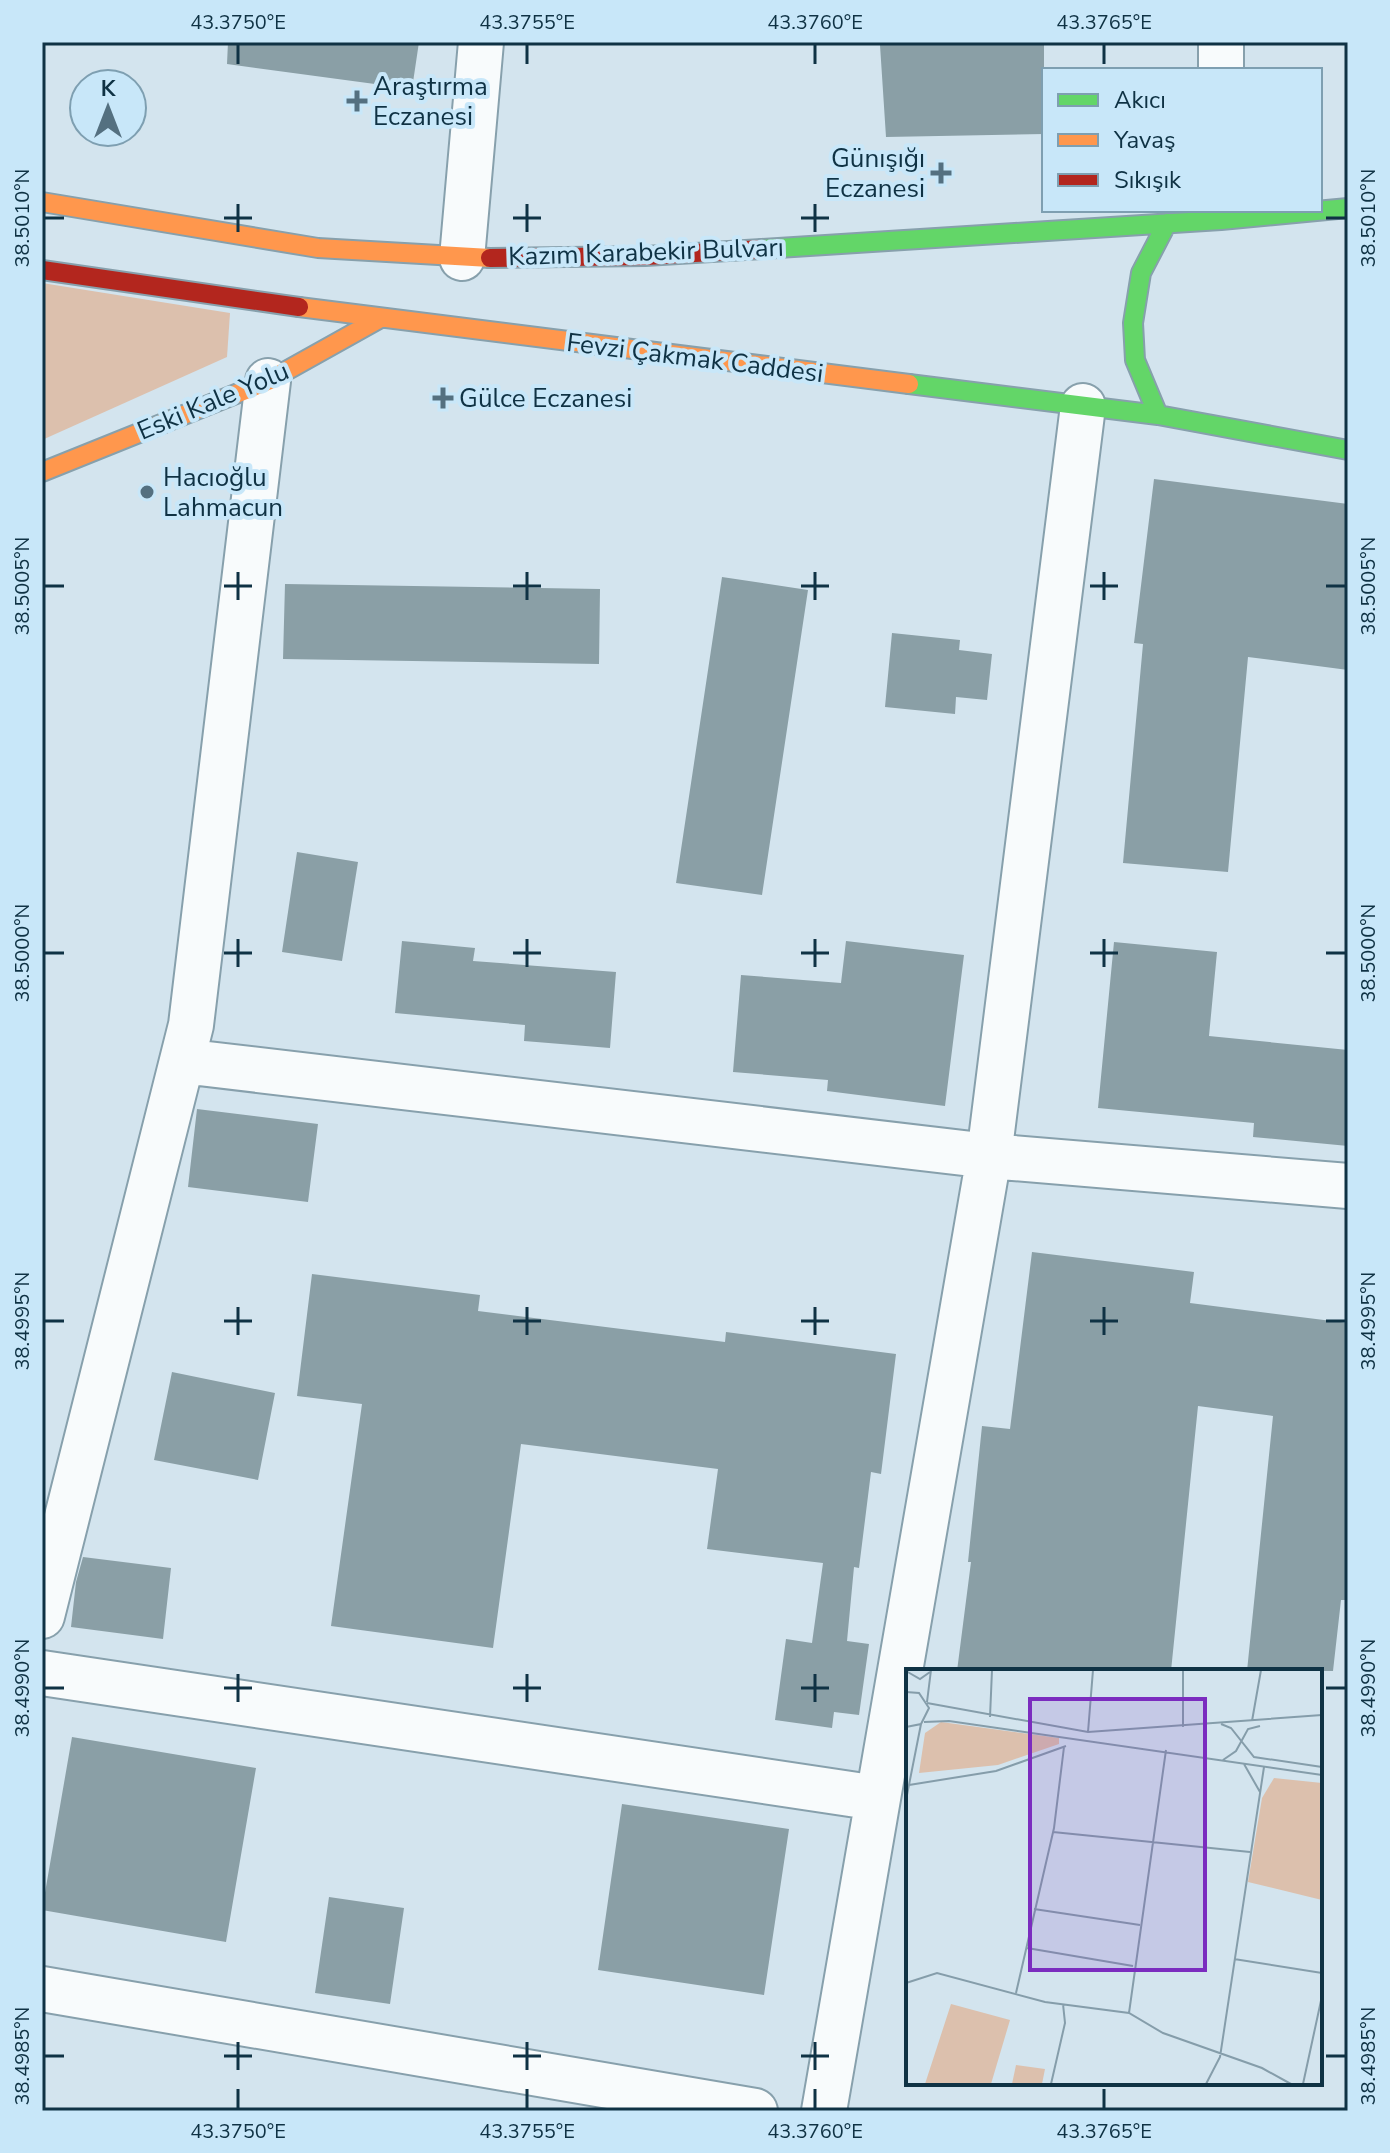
<svg xmlns="http://www.w3.org/2000/svg" width="1390" height="2153" font-family="'Nunito Sans',sans-serif">
	<style>
		.green { fill: #dcc0ad }
		.building { fill: #8a9fa6 }
		.lines { fill: none; stroke-linecap: round; stroke-linejoin: round }
		.street-casing { stroke: #87a0ac; stroke-width: 48 }
		.fast-casing { stroke: #87a0ac; stroke-width: 22 }
		.slow-casing { stroke: #87a0ac; stroke-width: 22 }
		.jam-casing { stroke: #87a0ac; stroke-width: 22 }
		.street { stroke: #f8fbfc; stroke-width: 44 }
		.fast { stroke: #63d668; stroke-width: 18 }
		.slow { stroke: #ff974d; stroke-width: 18 }
		.jam { stroke: #b3261e; stroke-width: 18 }
		.ticks { fill: none; stroke: #0f3244; stroke-width: 3 }
		.poi-dot { fill: #547080; stroke: #c8e7f9; stroke-width: 3 }
		.labels { text-anchor: middle; dominant-baseline: central; stroke-width: 8; stroke-linejoin: round; paint-order: stroke }
		.poi-label { font-size: 26px; fill: #0f3244; stroke: #c8e7f9; text-anchor: start }
		.street-label { font-size: 26px; fill: #0f3244; stroke: #c8e7f9 }
		.inset-road { fill: none; stroke: #859daa; stroke-width: 2 }
		.view { fill: #7b2cbf; fill-opacity: 0.15; stroke: #7b2cbf; stroke-width: 4 }
		.inset-edge { fill: none; stroke: #0f3244; stroke-width: 4 }
		.neatline { fill: none; stroke: #0f3244; stroke-width: 3 }
		.ticks-label { font-size: 20px; text-anchor: middle; fill: #0f3244 }
	</style>
	<rect width="100%" height="100%" fill="#d3e4ee"/>
	<path class="green" d="M42,283L230,313L227,357L42,440Z"/>
	<path class="building" d="M228,42H419L412,89L227,64Z
		M917,42H1044V134L886,137L880,45Z
		M1154,479L1348,504V670L1248,657L1228,872L1123,863L1143,644L1134,643Z
		M722,577L808,590L762,895L676,883Z
		M285,584L600,589L599,664L283,659Z
		M892,633L960,640L959,650L992,654L987,700L956,697L955,714L885,707Z
		M297,852L358,862L342,961L282,952Z
		M402,941L475,948L473,961L616,972L610,1048L524,1041L525,1025L395,1013Z
		M846,941L964,955L945,1106L827,1091L828,1080L733,1072L741,975L841,983Z
		M1114,942L1217,952L1209,1036L1348,1050V1146L1253,1137L1254,1123L1098,1108Z
		M197,1109L318,1124L308,1202L188,1187Z
		M1032,1252L1194,1272L1190,1303L1348,1323V1600H1341L1333,1671H1247L1273,1416L1198,1406L1171,1671H957L971,1562H968L982,1426L1010,1429Z
		M312,1274L480,1295L478,1311L725,1342L726,1332L896,1354L881,1474L871,1472L859,1568L854,1567L847,1641L869,1644L859,1715L834,1712L832,1728L775,1720L786,1639L812,1643L823,1563L707,1549L718,1469L521,1444L493,1648L331,1626L362,1404L297,1396Z
		M172,1372L275,1393L258,1480L154,1460Z
		M83,1557L171,1568L163,1639L71,1627L76,1582Z
		M72,1737L256,1768L226,1942L42,1910Z
		M622,1804L789,1829L764,1995L598,1970Z
		M329,1897L404,1908L390,2004L315,1993Z"/>
	<g class="lines">
		<g class="street-casing">
			<path id="street" d="M1221,42V70
				M462,258L481,42
				M182,1061L989,1156L1348,1186
				M42,1616L191,1025L268,381
				M42,1673L877,1798
				M42,1989L755,2111
				M824,2111L989,1156L1083,406"/>
		</g>
		<g class="fast-casing">
			<path id="fast" d="M762,249L1221,220L1348,208
				M909,384L1158,415L1348,450
				M1158,415L1135,360L1133,323L1141,273L1167,223"/>
		</g>
		<g class="slow-casing">
			<path id="slow" d="M42,202L318,248L490,258
				M299,307L909,384
				M42,472L268,381L379,319"/>
		</g>
		<g class="jam-casing">
			<path id="jam" d="M490,258L645,256L762,249
				M42,270L299,307"/>
		</g>
		<use href="#street" class="street"/>
		<use href="#fast" class="fast"/>
		<use href="#slow" class="slow"/>
		<use href="#jam" class="jam"/>
	</g>
	<path class="ticks" d="M238,44V64M527,44V64M815,44V64M1104,44V64M238,204V232M527,204V232M815,204V232M44,218H64M224,218H252M513,218H541M801,218H829M1326,218H1346M238,572V600M527,572V600M815,572V600M1104,572V600M44,586H64M224,586H252M513,586H541M801,586H829M1090,586H1118M1326,586H1346M238,939V967M527,939V967M815,939V967M1104,939V967M44,953H64M224,953H252M513,953H541M801,953H829M1090,953H1118M1326,953H1346M238,1307V1335M527,1307V1335M815,1307V1335M1104,1307V1335M44,1321H64M224,1321H252M513,1321H541M801,1321H829M1090,1321H1118M1326,1321H1346M238,1674V1702M527,1674V1702M815,1674V1702M44,1688H64M224,1688H252M513,1688H541M801,1688H829M1326,1688H1346M238,2042V2070M527,2042V2070M815,2042V2070M44,2056H64M224,2056H252M513,2056H541M801,2056H829M1326,2056H1346M238,2089V2109M527,2089V2109M815,2089V2109M1104,2089V2109"/>
	<g class="poi-dot">
		<path d="M353 89h8v8h8v8h-8v8h-8v-8h-8v-8h8z"/>
		<path d="M937 161h8v8h8v8h-8v8h-8v-8h-8v-8h8z"/>
		<path d="M439 386h8v8h8v8h-8v8h-8v-8h-8v-8h8z"/>
		<circle cx="147" cy="492" r="8"/>
	</g>
	<g class="labels">
		<g class="poi-label">
			<text x="373" y="86">Araştırma<tspan x="373" dy="30">Eczanesi</tspan></text>
			<text x="925" y="158" text-anchor="end">Günışığı<tspan x="925" dy="30">Eczanesi</tspan></text>
			<text x="459" y="398">Gülce Eczanesi</text>
			<text x="163" y="477">Hacıoğlu<tspan x="163" dy="30">Lahmacun</tspan></text>
		</g>
		<g class="street-label">
			<text transform="translate(646 252) rotate(-2)">Kazım Karabekir Bulvarı</text>
			<text transform="translate(695 358) rotate(7)">Fevzi Çakmak Caddesi</text>
			<text transform="translate(213 401) rotate(-23)">Eski Kale Yolu</text>
		</g>
	</g>
	<g transform="translate(906 1669)">
		<rect width="416" height="416" fill="#d3e4ee"/>
		<path d="M35,53L153,69V75L92,96L13,104L19,64ZM368,109L416,114V231L342,213L356,129ZM45,335L104,351L85,415H19ZM110,396L139,400L136,415H106Z" fill="#dcc0ad"/>
		<path class="inset-road" d="M277,1V58M0,2L14,10L24,3M0,23L13,24L23,39L15,55L0,58M21,33L25,1M21,34L182,63L416,46M84,48L86,1M346,52L355,1M18,53L43,52L416,106M315,55L325,59L348,88L416,98M182,63L187,1M317,91L330,82L342,60L354,57M338,95L354,123M3,116L90,102L160,77M0,131L15,55M147,163L344,183M128,240L234,256M121,279L227,297M328,290L416,304M0,314L31,304L139,333L223,344L257,364L356,399L385,415M110,324L148,159L158,78M223,344L260,81M145,415L159,354L157,335M300,415L314,388L358,98M397,415L416,327"/>
		<path class="view" d="M124,30H299V301H124Z"/>
		<rect width="416" height="416" class="inset-edge"/>
	</g>
	<rect width="1390" height="2153" fill="none" stroke="#c8e7f9" stroke-width="88"/>
	<rect x="1042" y="68" width="280" height="144" fill="#c8e7f9" stroke="#7e9fb1" stroke-width="2"/>
	<rect x="1058" y="94" width="40" height="12" fill="#63d668" stroke="#7e9fb1" stroke-width="2"/>
	<text x="1114" y="108" font-size="24" fill="#0f3244">Akıcı</text>
	<rect x="1058" y="134" width="40" height="12" fill="#ff974d" stroke="#7e9fb1" stroke-width="2"/>
	<text x="1114" y="148" font-size="24" fill="#0f3244">Yavaş</text>
	<rect x="1058" y="174" width="40" height="12" fill="#b3261e" stroke="#7e9fb1" stroke-width="2"/>
	<text x="1114" y="188" font-size="24" fill="#0f3244">Sıkışık</text>
	<g transform="translate(108 108)"><circle r="38" fill="#c8e7f9" stroke="#7e9fb1" stroke-width="2"/>
	<path d="M0-6L14 30L0 20L-14 30Z" fill="#547080"/>
	<text y="-12" font-size="22" font-weight="bold" text-anchor="middle" fill="#0f3244">K</text>
	</g>
	<rect x="44" y="44" width="1302" height="2065" class="neatline"/>
	<g class="ticks-label">
		<text x="238" y="29">43.3750°E</text>
		<text x="527" y="29">43.3755°E</text>
		<text x="815" y="29">43.3760°E</text>
		<text x="1104" y="29">43.3765°E</text>
		<text transform="translate(22 218) rotate(-90)" y="7">38.5010°N</text>
		<text transform="translate(1368 218) rotate(-90)" y="7">38.5010°N</text>
		<text transform="translate(22 586) rotate(-90)" y="7">38.5005°N</text>
		<text transform="translate(1368 586) rotate(-90)" y="7">38.5005°N</text>
		<text transform="translate(22 953) rotate(-90)" y="7">38.5000°N</text>
		<text transform="translate(1368 953) rotate(-90)" y="7">38.5000°N</text>
		<text transform="translate(22 1321) rotate(-90)" y="7">38.4995°N</text>
		<text transform="translate(1368 1321) rotate(-90)" y="7">38.4995°N</text>
		<text transform="translate(22 1688) rotate(-90)" y="7">38.4990°N</text>
		<text transform="translate(1368 1688) rotate(-90)" y="7">38.4990°N</text>
		<text transform="translate(22 2056) rotate(-90)" y="7">38.4985°N</text>
		<text transform="translate(1368 2056) rotate(-90)" y="7">38.4985°N</text>
		<text x="238" y="2138">43.3750°E</text>
		<text x="527" y="2138">43.3755°E</text>
		<text x="815" y="2138">43.3760°E</text>
		<text x="1104" y="2138">43.3765°E</text>
	</g>
</svg>
